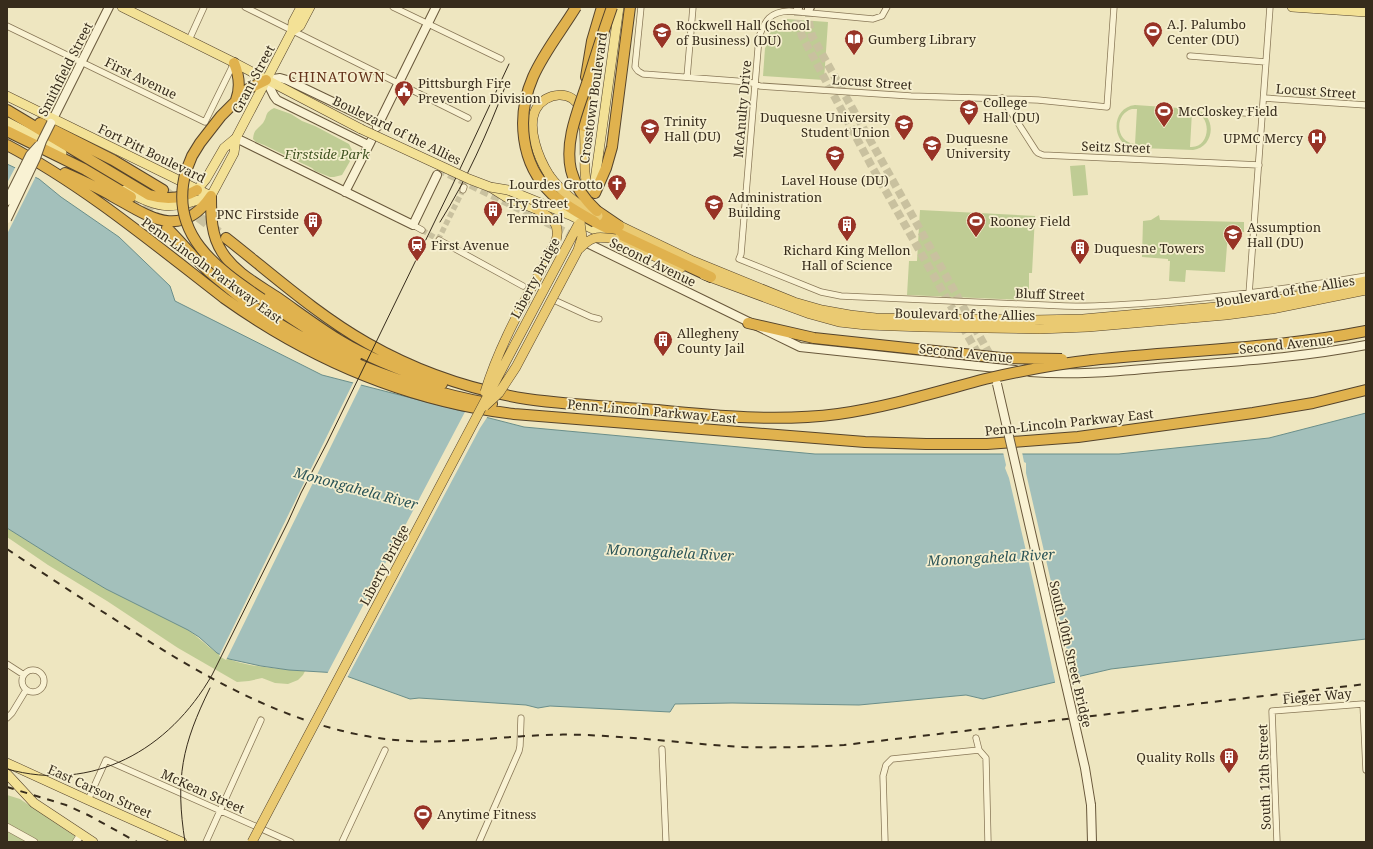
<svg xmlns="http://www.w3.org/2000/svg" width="1373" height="849" font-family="'Noto Serif',serif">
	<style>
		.green { fill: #bfcc94; fill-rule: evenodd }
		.water { fill: #a3c0bb; stroke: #6a8e8a }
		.pier { fill: #eee6c0 }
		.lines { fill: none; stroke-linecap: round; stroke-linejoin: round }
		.minor-tunnel { stroke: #c9c19f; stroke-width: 5.5; stroke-dasharray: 5.5 3; stroke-linecap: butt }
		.secondary-tunnel { stroke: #c9c19f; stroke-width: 8; stroke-dasharray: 8 4; stroke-linecap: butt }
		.motorway-tunnel { stroke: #c9c19f; stroke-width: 10; stroke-dasharray: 10 5; stroke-linecap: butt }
		.minor-casing { stroke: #887757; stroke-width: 7 }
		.tertiary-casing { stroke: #887757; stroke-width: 8 }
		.secondary-casing { stroke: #69583b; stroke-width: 10 }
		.primary-casing { stroke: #55442c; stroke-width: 10 }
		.trunk-casing { stroke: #55442c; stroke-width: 10 }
		.motorway-casing { stroke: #55442c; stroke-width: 12 }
		.minor { stroke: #f9f2d3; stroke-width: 5.5 }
		.tertiary { stroke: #f9f2d3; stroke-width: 7 }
		.secondary { stroke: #f9f2d3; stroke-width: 8 }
		.primary { stroke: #f3e196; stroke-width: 9 }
		.trunk { stroke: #eaca72; stroke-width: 9 }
		.motorway { stroke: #e0b24e; stroke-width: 10 }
		.tram { stroke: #372c1c; stroke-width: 1 }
		.rail { stroke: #372c1c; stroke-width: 2; stroke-dasharray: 7 7; stroke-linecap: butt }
		.secondary-bridge-casing { stroke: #69583b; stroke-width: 10; stroke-linecap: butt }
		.primary-bridge-casing { stroke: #55442c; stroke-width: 10; stroke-linecap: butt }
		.trunk-bridge-casing { stroke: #55442c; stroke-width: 10; stroke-linecap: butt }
		.motorway-bridge-casing { stroke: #55442c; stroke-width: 12; stroke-linecap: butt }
		.secondary-bridge { stroke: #f9f2d3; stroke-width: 8 }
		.primary-bridge { stroke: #f3e196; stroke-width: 9 }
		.trunk-bridge { stroke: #eaca72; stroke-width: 9 }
		.motorway-bridge { stroke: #e0b24e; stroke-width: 10 }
		.labels { text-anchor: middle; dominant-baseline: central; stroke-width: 3.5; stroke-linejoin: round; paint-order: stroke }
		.poi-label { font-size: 13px; fill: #372c1c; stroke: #f6efcf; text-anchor: start }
		.street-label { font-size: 13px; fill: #372c1c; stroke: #f6efcf }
		.park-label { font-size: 13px; font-style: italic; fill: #415422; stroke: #f6efcf }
		.neighbourhood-label { font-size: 14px; letter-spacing: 1px; fill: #64331b; stroke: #f6efcf }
		.water-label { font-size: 14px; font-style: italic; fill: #2b5457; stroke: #f6efcf }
	</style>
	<rect width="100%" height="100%" fill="#eee6c0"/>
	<path class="green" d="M787,19L828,22L824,80L763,76L765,48L768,44C769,28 772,24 787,19Z
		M1135,105L1194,109C1217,113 1216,147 1193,150L1114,147V143H1123C1111,130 1116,107 1135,105ZM1132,109H1137L1135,144C1115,142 1114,114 1132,109ZM1192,112C1213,113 1211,149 1190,147Z
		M274,108L291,114L302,121L315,126L349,144L353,152V155L349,163L342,175L334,177H330L315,171L312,168L264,145L256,142L253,139C254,129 257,130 263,123C268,116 264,113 274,108Z
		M1085,165L1088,195L1073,196L1070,166Z
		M920,210L1035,216L1032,273H1029V289H1025L1024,300L907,295L909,261H917Z
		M1159,215L1160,220L1244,222V232H1228L1225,272L1186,270L1185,282L1169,281L1170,261H1168V259L1142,257L1143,221L1151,220Z
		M7,528L66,565L106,589L188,630C198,637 207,646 217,653C237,667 281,669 305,671L303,675L298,680L288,684L275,683L262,678L249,681L237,682L178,648L107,601L48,565L7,537Z
		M7,795L20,799L79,839L77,842H7Z"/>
	<path class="water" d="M7,164L39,179L61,197L119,237L170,286L175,301L322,375L524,427L815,454H1119L1269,438L1366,413V639L1111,669L983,699L966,695L859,705L732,703L675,704L670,712L550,706L538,708L526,705L419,698L410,699L338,673L289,670L261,666L229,659L217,653L199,637L188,630L106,589L66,565L7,528Z"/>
	<path class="pier" d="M16,166L36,176L7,234V183Z
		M354,381L362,383L226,660L219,656Z
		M466,410L488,416L480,428L347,678L337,675L327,674Z
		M1003,452H1022L1024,462L1026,463V473L1073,677L1075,680L1055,685V681L1033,581L1009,478L1005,468L1006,465Z"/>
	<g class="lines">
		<path class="minor-tunnel" d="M422,230L439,240
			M438,240L463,190"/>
		<path class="secondary-tunnel" d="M798,8V23L802,36L871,165L977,352
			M809,9V23L812,36L989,353
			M438,169L498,198L587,243"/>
		<path class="motorway-tunnel" d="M163,190L226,238
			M131,197L147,208L159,220"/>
		<g class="minor-casing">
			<path id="minor" d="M245,7L468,118
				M393,7L501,59
				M641,7L635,67L638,71L643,74L749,82L760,86L911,96L1038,100L1107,107L1114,7
				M887,7L882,16L873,19L789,11C770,12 765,20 759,37L741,254L739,259L821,292L841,296L1065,306C1101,307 1136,304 1172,301C1237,295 1302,287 1366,276
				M7,26L205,122L234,63
				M189,40L204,7
				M1190,56L1266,62
				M687,77L693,7
				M1002,98L1036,151L1038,153L1043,155L1259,165
				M1264,98L1366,105
				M1228,112L1263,114
				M463,190L464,187
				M413,225L422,230
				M439,240L523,286
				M1249,294L1270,7
				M556,301L591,317L599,319
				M7,664L24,675
				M22 681a11 11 0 1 1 22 0a11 11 0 1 1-22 0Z
				M7,718L12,713L26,690
				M976,738L979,750L986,758L988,842
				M662,749L666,842
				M88,800L106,760L291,842
				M206,842L261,720
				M342,842L385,750
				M479,842L519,751L520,746L521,718
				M885,842L883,776L886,765L892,759L979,750
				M1277,842L1272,711L1363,704L1366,770"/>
		</g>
		<g class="tertiary-casing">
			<path id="tertiary" d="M7,827L34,842
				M76,842L81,834"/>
		</g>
		<g class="secondary-casing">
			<path id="secondary" d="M798,7V8
				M809,9L810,7
				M51,123L109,7
				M377,127L436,7
				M236,138L413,225L437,175
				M368,145L277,100L274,96L266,80L280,78L287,80L379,124
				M345,192L371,141
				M587,243L800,347L1015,370
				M1030,372C1080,376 1129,370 1179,366C1242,361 1304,357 1366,345
				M1091,805L1092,842"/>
		</g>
		<g class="primary-casing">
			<path id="primary" d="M122,7L233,62L361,129
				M1292,7L1366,12
				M292,31L300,26L310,7
				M7,96L211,196
				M7,122L32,135L62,153
				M490,187L506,197L536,209
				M125,190C163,211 170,209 211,196
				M197,190L206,179L224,148L236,138
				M595,193V180L619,7
				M211,196L234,153L236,138L292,31L293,22L301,7
				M580,223L612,238
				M7,763L88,800L182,842
				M7,774L34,803L93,842"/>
		</g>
		<g class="trunk-casing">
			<path id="trunk" d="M549,175C539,159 526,128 536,109C545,92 573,89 580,109C587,127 584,153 585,172C586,183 587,193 588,203
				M614,223L693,261L794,302L822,310L850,315L876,318L1033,320L1083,319L1239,305L1283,299L1366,281
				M615,239L681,268
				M704,275L810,314L839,322L866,325L924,327L1040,329L1088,327L1226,315L1272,309L1366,290"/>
		</g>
		<g class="motorway-casing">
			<path id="motorway" d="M234,63C239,75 241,87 236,100
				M586,77L592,41L602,7
				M7,110L149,195C166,200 182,199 197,190
				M40,123L113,160L163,190
				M584,126L585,93
				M7,131L84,169L131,197
				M7,145C85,186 154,244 224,298C311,360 408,401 514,414L865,442L926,444H987L1078,437L1253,413L1313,403L1366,390
				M186,171L192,156L200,143L221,116L248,89L266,80
				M65,173C81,180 97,187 112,196C147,215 180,242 211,196
				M595,193L606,168L612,147L630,7
				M211,196C211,216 211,235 222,252C235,273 259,285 278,298C298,312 318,327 339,340C370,359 407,373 442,384
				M597,211L619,226
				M595,222L615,232L711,277
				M167,228C183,244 197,262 214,276C292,344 391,385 492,404
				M226,238C272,274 316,314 367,343C416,371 471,390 527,399C570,405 614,407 657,410
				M262,299L320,337L356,357
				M748,323L814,338L935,351
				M1092,360C1183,350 1276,349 1366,331"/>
		</g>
		<use href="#minor" class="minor"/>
		<use href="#tertiary" class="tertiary"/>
		<use href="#secondary" class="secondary"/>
		<use href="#primary" class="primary"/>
		<use href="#trunk" class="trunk"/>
		<use href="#motorway" class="motorway"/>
		<path class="tram" d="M440,222C467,179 487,134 505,87
			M7,769C93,793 169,750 212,675L288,522L301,493L327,443L452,186L509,64
			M185,842C175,778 182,745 210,688"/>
		<path class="rail" d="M7,549C41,572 76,595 111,617C197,673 291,730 395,740C458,746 522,732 586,735C638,737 690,744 742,747C776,748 810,747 844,745L1366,684
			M7,787L66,805L88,815L137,842"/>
		<g class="secondary-bridge-casing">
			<path id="secondary-bridge" d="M7,201L30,155L39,145
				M7,219L36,158L42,141L51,123
				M997,384L1085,768L1091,805"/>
		</g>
		<g class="primary-bridge-casing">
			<path id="primary-bridge" d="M361,129L469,179L490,187L508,190L570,215L578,219L580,223"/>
		</g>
		<g class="trunk-bridge-casing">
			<path id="trunk-bridge" d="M549,175C562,193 579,206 598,216
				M579,249C592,236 597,236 615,239
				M485,392C501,339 531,291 556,241C561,222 551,218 536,209
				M485,406L499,393L516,367L578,250L582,237L580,223
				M252,842L578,225"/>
		</g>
		<g class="motorway-bridge-casing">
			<path id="motorway-bridge" d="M576,7C562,30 544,52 533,77C516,116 520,164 552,194C564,205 581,214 595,222
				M186,171C168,234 216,268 262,299
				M597,211C585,200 575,186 571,170C564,139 580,106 589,77C596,54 604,30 612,7
				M935,351L1002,358L1062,359
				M657,410C717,416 777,422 838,414C888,407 936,392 985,379C1020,371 1056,364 1092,360"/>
		</g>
		<use href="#secondary-bridge" class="secondary-bridge"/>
		<use href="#primary-bridge" class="primary-bridge"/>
		<use href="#trunk-bridge" class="trunk-bridge"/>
		<use href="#motorway-bridge" class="motorway-bridge"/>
	</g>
	<defs>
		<g id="stadium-pin" transform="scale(1)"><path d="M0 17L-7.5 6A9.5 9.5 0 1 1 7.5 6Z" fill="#983326" stroke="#f6efcf"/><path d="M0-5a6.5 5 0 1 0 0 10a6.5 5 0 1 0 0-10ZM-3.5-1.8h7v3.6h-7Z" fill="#fff"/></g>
		<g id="university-pin" transform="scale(1)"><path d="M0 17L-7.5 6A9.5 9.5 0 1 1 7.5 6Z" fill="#983326" stroke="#f6efcf"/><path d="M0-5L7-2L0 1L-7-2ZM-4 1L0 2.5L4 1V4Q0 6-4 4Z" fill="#fff"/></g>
		<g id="library-pin" transform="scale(1)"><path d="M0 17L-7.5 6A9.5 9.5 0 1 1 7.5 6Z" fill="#983326" stroke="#f6efcf"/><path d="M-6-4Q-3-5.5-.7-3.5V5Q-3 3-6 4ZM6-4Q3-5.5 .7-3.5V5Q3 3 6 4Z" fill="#fff"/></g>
		<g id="civic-pin" transform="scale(1)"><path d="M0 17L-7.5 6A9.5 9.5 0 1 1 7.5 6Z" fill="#983326" stroke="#f6efcf"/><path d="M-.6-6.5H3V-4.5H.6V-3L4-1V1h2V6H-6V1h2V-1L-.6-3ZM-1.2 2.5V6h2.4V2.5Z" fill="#fff"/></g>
		<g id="hospital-pin" transform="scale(1)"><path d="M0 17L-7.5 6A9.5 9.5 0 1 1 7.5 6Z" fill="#983326" stroke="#f6efcf"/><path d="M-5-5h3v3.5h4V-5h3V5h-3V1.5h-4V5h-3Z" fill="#fff"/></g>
		<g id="church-pin" transform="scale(1)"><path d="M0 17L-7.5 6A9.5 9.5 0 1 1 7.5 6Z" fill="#983326" stroke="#f6efcf"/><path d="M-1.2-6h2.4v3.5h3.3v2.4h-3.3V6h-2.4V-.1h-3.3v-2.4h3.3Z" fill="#fff"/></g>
		<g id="building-pin" transform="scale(1)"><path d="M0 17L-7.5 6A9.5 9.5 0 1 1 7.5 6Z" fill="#983326" stroke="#f6efcf"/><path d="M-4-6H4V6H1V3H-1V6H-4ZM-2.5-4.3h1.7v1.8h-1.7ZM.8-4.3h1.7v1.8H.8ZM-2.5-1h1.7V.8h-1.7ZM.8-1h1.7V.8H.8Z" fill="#fff"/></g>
		<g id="station-pin" transform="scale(1)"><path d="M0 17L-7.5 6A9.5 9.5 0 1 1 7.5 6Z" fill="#983326" stroke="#f6efcf"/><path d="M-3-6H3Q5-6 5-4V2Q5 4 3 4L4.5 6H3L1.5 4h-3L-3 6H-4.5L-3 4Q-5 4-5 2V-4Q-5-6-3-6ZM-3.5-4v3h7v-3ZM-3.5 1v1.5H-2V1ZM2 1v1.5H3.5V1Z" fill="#fff"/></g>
	</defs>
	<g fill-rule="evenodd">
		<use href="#stadium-pin" x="1153" y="31"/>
		<use href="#university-pin" x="662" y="32"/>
		<use href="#library-pin" x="854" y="39"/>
		<use href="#civic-pin" x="404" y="90"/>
		<use href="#university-pin" x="969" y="109"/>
		<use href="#stadium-pin" x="1164" y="111"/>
		<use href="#university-pin" x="904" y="124"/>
		<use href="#university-pin" x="650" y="128"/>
		<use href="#hospital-pin" x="1317" y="138"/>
		<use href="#university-pin" x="932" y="145"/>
		<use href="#university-pin" x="835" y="155"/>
		<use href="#church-pin" x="617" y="184"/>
		<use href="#university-pin" x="714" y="204"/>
		<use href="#building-pin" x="493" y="210"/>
		<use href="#building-pin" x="313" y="221"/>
		<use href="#stadium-pin" x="976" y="221"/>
		<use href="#building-pin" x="847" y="225"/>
		<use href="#university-pin" x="1233" y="234"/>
		<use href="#station-pin" x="417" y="245"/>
		<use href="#building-pin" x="1080" y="248"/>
		<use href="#building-pin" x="663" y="340"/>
		<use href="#building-pin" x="1229" y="757"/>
		<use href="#stadium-pin" x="423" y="814"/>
	</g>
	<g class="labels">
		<g class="poi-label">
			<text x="1167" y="24">A.J. Palumbo<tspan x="1167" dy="15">Center (DU)</tspan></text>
			<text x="676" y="25">Rockwell Hall (School<tspan x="676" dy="15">of Business) (DU)</tspan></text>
			<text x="868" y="39">Gumberg Library</text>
			<text x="418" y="83">Pittsburgh Fire<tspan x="418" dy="15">Prevention Division</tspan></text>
			<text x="983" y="102">College<tspan x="983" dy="15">Hall (DU)</tspan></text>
			<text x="1178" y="111">McCloskey Field</text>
			<text x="890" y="117" text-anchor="end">Duquesne University<tspan x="890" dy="15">Student Union</tspan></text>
			<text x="664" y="121">Trinity<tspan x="664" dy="15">Hall (DU)</tspan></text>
			<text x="946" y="138">Duquesne<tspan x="946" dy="15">University</tspan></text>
			<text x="1303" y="138" text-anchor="end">UPMC Mercy</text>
			<text x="835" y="180" text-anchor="middle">Lavel House (DU)</text>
			<text x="603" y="184" text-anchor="end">Lourdes Grotto</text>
			<text x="728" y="197">Administration<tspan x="728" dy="15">Building</tspan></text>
			<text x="507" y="203">Try Street<tspan x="507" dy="15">Terminal</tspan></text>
			<text x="299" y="214" text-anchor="end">PNC Firstside<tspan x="299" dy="15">Center</tspan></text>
			<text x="990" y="221">Rooney Field</text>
			<text x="1247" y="227">Assumption<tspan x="1247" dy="15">Hall (DU)</tspan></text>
			<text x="431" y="245">First Avenue</text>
			<text x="1094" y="248">Duquesne Towers</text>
			<text x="847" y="250" text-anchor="middle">Richard King Mellon<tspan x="847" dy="15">Hall of Science</tspan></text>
			<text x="677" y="333">Allegheny<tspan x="677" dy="15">County Jail</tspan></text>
			<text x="1215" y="757" text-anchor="end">Quality Rolls</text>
			<text x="437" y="814">Anytime Fitness</text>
		</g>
		<g class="street-label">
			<text transform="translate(65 69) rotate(-63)">Smithfield Street</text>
			<text transform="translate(141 78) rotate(26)">First Avenue</text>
			<text transform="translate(253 79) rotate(-62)">Grant Street</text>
			<text transform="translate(872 82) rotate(4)">Locust Street</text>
			<text transform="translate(1316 91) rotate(4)">Locust Street</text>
			<text transform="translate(593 98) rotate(-82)">Crosstown Boulevard</text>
			<text transform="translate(742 109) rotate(-85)">McAnulty Drive</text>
			<text transform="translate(397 130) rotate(26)">Boulevard of the Allies</text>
			<text transform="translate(1116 147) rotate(2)">Seitz Street</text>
			<text transform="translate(152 153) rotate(26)">Fort Pitt Boulevard</text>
			<text transform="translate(653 262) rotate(26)">Second Avenue</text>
			<text transform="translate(212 270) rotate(36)">Penn-Lincoln Parkway East</text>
			<text transform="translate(535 278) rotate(-62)">Liberty Bridge</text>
			<text transform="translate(1285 291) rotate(-9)">Boulevard of the Allies</text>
			<text transform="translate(1050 294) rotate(2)">Bluff Street</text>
			<text transform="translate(965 314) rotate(1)">Boulevard of the Allies</text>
			<text transform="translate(1286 344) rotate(-6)">Second Avenue</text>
			<text transform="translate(966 353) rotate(6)">Second Avenue</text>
			<text transform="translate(652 411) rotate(5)">Penn-Lincoln Parkway East</text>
			<text transform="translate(1069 422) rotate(-6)">Penn-Lincoln Parkway East</text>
			<text transform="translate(384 565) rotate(-62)">Liberty Bridge</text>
			<text transform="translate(1071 654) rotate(77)">South 10th Street Bridge</text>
			<text transform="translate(1317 696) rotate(-5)">Fieger Way</text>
			<text transform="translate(1264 777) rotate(-92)">South 12th Street</text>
			<text transform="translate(100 791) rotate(24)">East Carson Street</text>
			<text transform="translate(203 791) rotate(24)">McKean Street</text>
		</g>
		<g class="park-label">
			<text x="327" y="154">Firstside Park</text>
		</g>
		<g class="neighbourhood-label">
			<text x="337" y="76">CHINATOWN</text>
		</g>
		<g class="water-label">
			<text transform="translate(356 488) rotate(15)">Monongahela River</text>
			<text transform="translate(670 552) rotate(3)">Monongahela River</text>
			<text transform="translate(991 557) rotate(-3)">Monongahela River</text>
		</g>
	</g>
	<rect width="1373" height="849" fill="none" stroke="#372c1c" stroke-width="16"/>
</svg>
